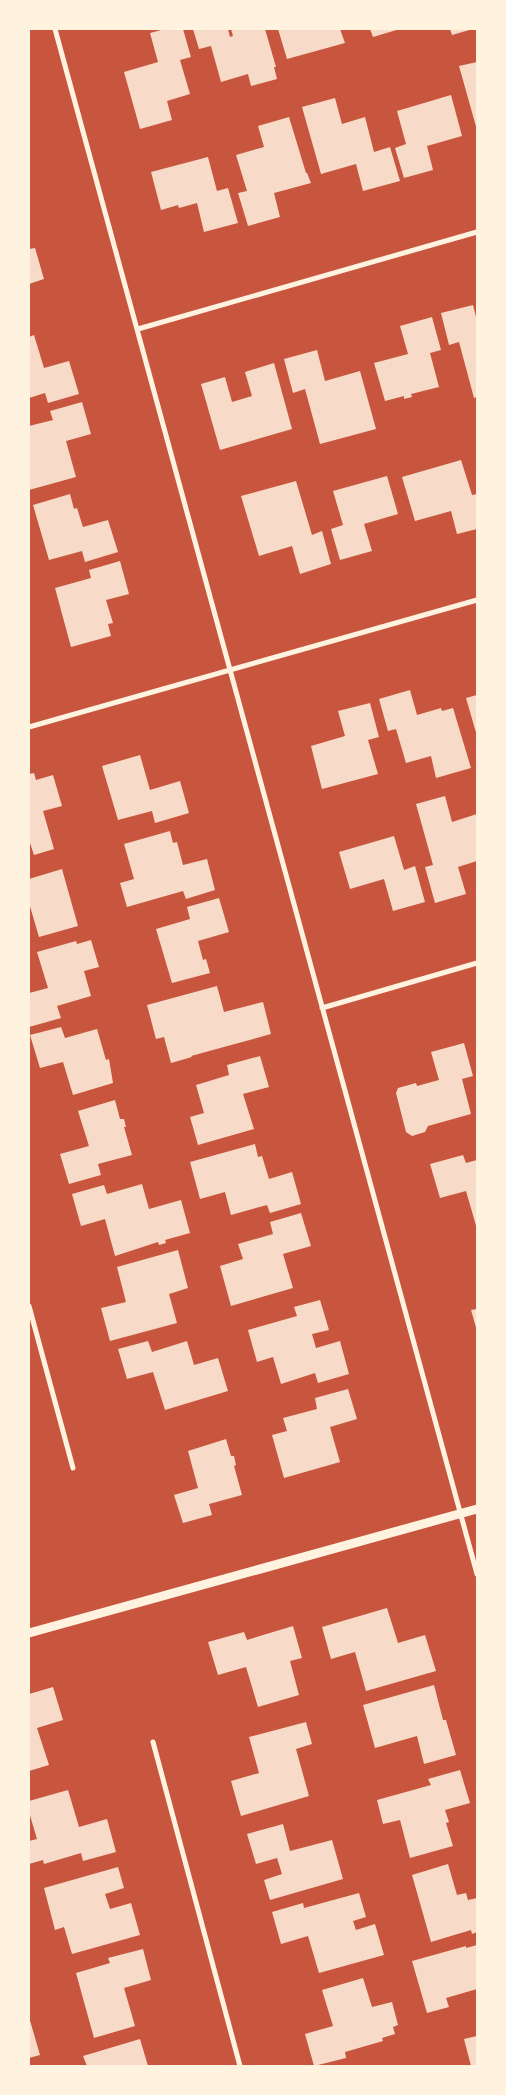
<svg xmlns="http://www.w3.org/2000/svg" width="506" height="2095" font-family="Arial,sans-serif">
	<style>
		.building { fill: #f7dbc8 }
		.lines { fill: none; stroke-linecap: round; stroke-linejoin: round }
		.minor { stroke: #fff3e0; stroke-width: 5 }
		.tertiary { stroke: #fff3e0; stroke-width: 9 }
	</style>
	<rect width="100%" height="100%" fill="#c8553d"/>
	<path class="building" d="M165,29H183L191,57L180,60L190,94L167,101L172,120L140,129L124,72L158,62L150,33Z
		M193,29H228L230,37L233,36L231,29H265L276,67H274L277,79L251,86L248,74L221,82L211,46L199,49Z
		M278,29H340L345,43L287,59Z
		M370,29H400L373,37Z
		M450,29H473L452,35Z
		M477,62V130L459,66Z
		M451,95L462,136L427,146L433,170L404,178L395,148L406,144L397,111Z
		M335,98L342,124L365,117L374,152L390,147L400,181L363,191L356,164L321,174L302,107Z
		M289,117L306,173H307L311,183L274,193L280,217L248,226L238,193L247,191L236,155L264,147L258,126Z
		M208,157L217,191L228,188L238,223L204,232L197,203L179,208L178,205L161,210L151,172Z
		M35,248L44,279L29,284V249Z
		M473,305L477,321V397L474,398L459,342L449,345L441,313Z
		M432,317L441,350L430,353L439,387L411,394L412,397L404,399V396L385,401L374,363L408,354L400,326Z
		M34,335L44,368L69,361L79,394L48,403L45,393L29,398V337Z
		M317,350L325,381L360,371L376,429L320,444L305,389L293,393L284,359Z
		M274,363L292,429L220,450L201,384L225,377L232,402L252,396L245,372Z
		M82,402L91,434L66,441L76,477L29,490V426L53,420L50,411Z
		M461,460L472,495L477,494V529L457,534L451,511L415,521L402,477Z
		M387,476L398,514L364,524L372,551L340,560L331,529L343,525L333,491Z
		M296,481L312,535L322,531L331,564L300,574L292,546L259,556L241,496Z
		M70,494L74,509L77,508L83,527L108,520L118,552L85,562L82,551L49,560L33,505Z
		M120,561L129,594L106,600L113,623L108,624L111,636L71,647L55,588L91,578L89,570Z
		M410,690L417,715L441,708L442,711L453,708L471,768L436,778L431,756L406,763L396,729L388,731L379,699Z
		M477,695V736L466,698Z
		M370,703L379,737L368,740L378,774L322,789L311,746L345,736L338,711Z
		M140,755L150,790L180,781L189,813L155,823L152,811L118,820L102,766Z
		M34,773L36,780L53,775L62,806L43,811L54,849L34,855L30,843L29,844V774Z
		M445,796L452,822L477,814V861L458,867L466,894L435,903L425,867L433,865L416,804Z
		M170,831L173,843L177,842L183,865L207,859L215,890L186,899L183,891L127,907L120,883L134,879L124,844Z
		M394,836L404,870L415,866L425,902L393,911L384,879L350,889L339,852Z
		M62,869L78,926L39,937L29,903V879Z
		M219,898L229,932L198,941L203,960L206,959L210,973L172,983L156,929L190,919L187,907Z
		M91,940L99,967L84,971L91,996L57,1006L61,1018L29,1027V993L48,988L37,952L76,941L77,944Z
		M217,986L224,1012L263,1002L271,1034L191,1056L192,1057L171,1063L164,1037L156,1039L147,1005Z
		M61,1027L65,1038L97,1029L106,1060L109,1059L113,1083L73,1095L63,1062L40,1068L30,1035Z
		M464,1043L473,1076L462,1079L471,1114L428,1126L425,1132L412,1136L406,1132L396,1093L398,1088L416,1083L417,1086L439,1080L431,1052Z
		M260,1056L269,1087L243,1094L254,1129L198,1145L190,1117L204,1113L196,1085L229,1075L227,1065Z
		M115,1100L120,1119H124L126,1127H124L132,1155L98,1164L101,1175L69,1184L60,1154L89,1146L78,1111Z
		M255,1144L258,1157L262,1156L269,1179L292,1172L301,1204L270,1213L267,1205L231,1215L225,1192L200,1199L190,1162Z
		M463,1155L466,1163L477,1160V1229L466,1191L440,1198L430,1164Z
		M142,1184L149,1209L181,1200L190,1233L165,1240L166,1243L159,1245L158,1242L115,1256L105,1219L81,1226L72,1194L104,1185L107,1194Z
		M301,1213L311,1246L283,1254L293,1288L231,1306L220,1266L243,1259L238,1244L273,1234L270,1222Z
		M178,1250L188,1288L169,1294L177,1323L110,1341L101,1308L126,1302L117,1267Z
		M320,1300L329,1330L312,1334L316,1348L340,1341L349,1374L318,1383L315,1373L281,1384L273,1357L257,1362L248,1330L297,1316L294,1307Z
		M477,1309V1331L471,1310Z
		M148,1341L152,1352L187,1341L194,1365L218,1358L228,1391L165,1410L153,1372L127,1379L118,1349Z
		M348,1389L357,1419L330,1427L340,1462L284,1478L272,1435L287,1431L283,1418L317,1409L315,1398Z
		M226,1439L231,1456H234L236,1465L234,1466L242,1495L209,1504L212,1515L183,1523L174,1495L198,1488L188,1451Z
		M387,1608L398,1643L425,1635L436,1671L366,1691L355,1652L331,1659L322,1627Z
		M293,1626L302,1658L290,1661L299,1695L258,1707L246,1667L218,1675L208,1642L244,1632L247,1640Z
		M434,1685L443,1720H446L456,1755L424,1764L417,1736L375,1748L363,1705Z
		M53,1687L63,1720L37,1728L49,1765L29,1771V1694Z
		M306,1722L312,1744L296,1749L309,1796L241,1816L231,1781L259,1773L249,1737Z
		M460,1770L470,1803L445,1810L449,1822L446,1823L453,1846L410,1858L400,1820L383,1824L377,1800L431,1785L428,1779Z
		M68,1790L79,1827L107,1819L116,1852L83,1861L81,1853L44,1864L43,1860L29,1864V1841L37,1839L29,1812V1801Z
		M283,1824L290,1851L332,1840L343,1879L270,1900L264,1880L282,1874L277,1858L256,1864L247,1834Z
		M448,1864L457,1895L466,1893L468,1900L477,1898V1932L472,1934L471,1930L431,1942L412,1875Z
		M118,1867L124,1888L105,1894L110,1909L131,1903L140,1935L72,1954L64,1927L55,1930L44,1888Z
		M359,1893L366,1917L353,1921L356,1930L375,1924L384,1955L319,1973L308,1936L281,1944L272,1912L303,1903L304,1908Z
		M477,1945V1989L446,1998L449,2007L427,2013L412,1961L466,1946V1948Z
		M143,1949L151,1980L124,1988L135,2026L94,2038L76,1973L110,1963L108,1958Z
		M363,1978L372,2007L392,2002L398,2025L393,2027L395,2034L382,2038L383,2041L345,2052L346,2058L314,2066L305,2034L333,2026L322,1990Z
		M29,2017L40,2055L29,2058Z
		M477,2036V2066H471L464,2039Z
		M140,2039L148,2066H87L83,2056Z"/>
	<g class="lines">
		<path class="minor" d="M55,29L477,1574
			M138,329L477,232
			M29,727L477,600
			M322,1008L477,963
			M29,1306L73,1468
			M153,1742L240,2066"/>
		<path class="tertiary" d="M29,1633L477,1509"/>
	</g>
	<rect width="506" height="2095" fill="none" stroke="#fff3e0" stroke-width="60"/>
</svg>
